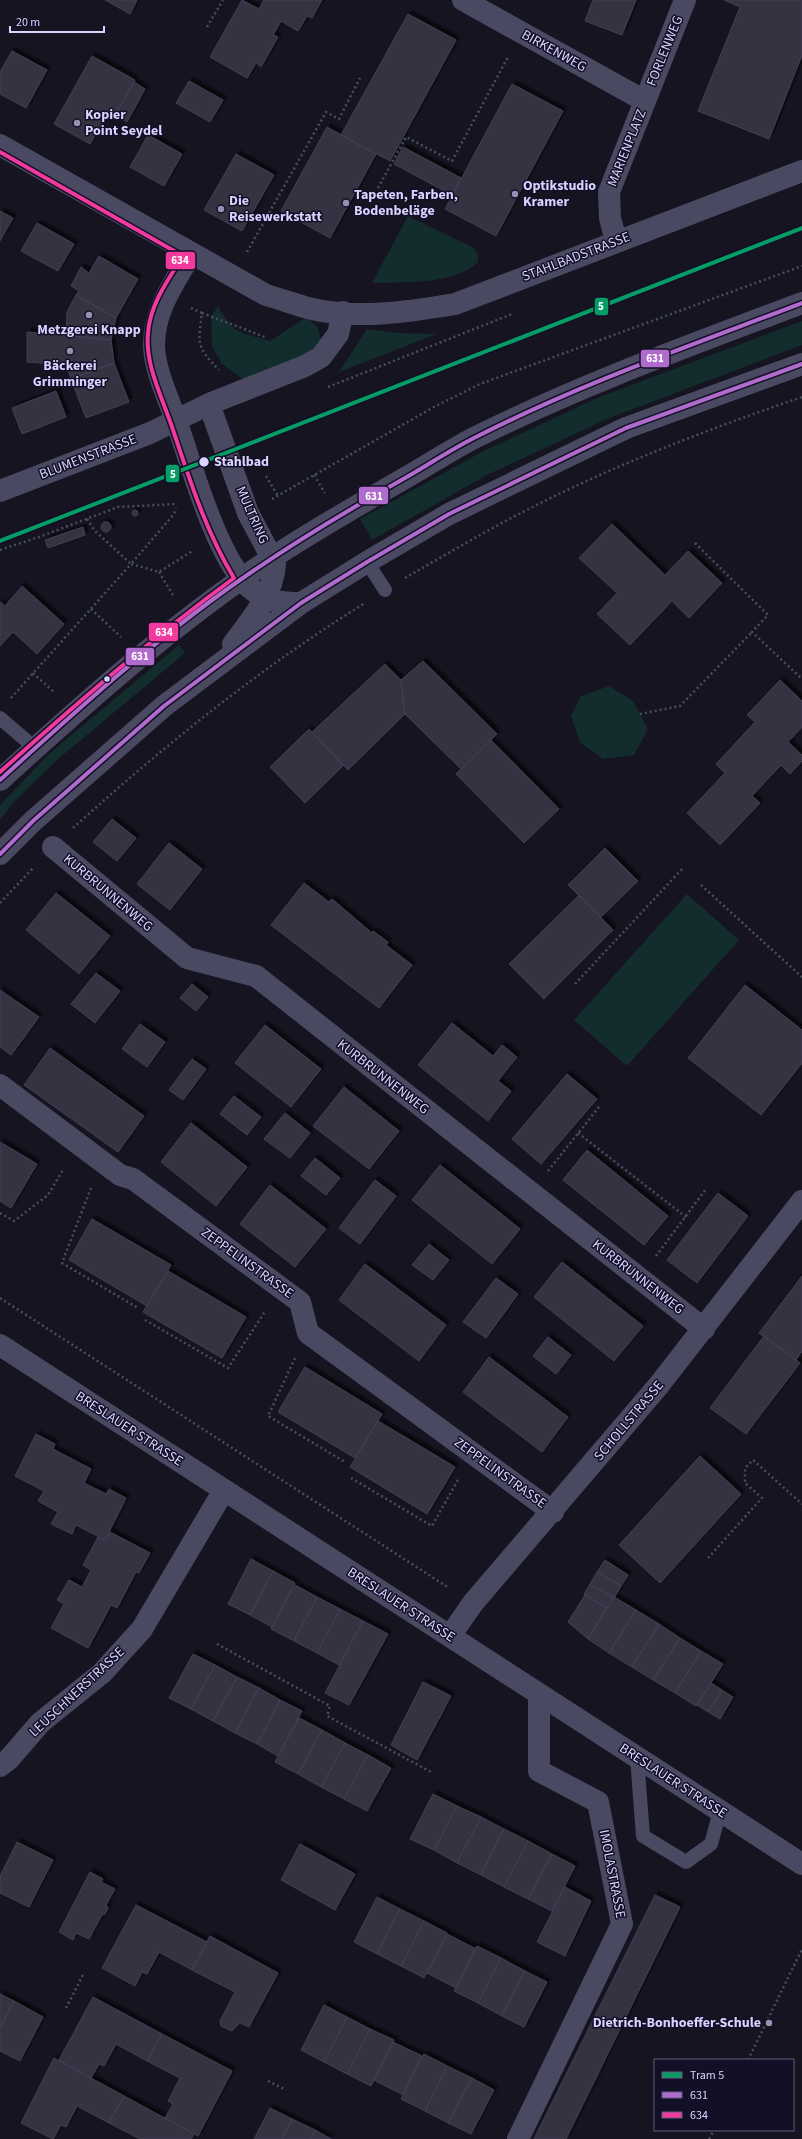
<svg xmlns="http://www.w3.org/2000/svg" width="802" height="2139" font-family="'Source Sans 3',sans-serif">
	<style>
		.green { fill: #132c2d }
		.building { fill: #343243; stroke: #433f54; filter: url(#shadow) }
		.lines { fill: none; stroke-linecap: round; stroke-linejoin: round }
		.path { stroke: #44505f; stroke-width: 2.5; stroke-dasharray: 2 3; stroke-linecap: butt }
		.service { stroke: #4a4962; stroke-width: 14 }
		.minor { stroke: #4a4962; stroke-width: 22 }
		.bus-1-casing { stroke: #130f26; stroke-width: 7 }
		.bus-2-casing { stroke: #130f26; stroke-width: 7 }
		.bus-1 { stroke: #b06ccc; stroke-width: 4 }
		.bus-2 { stroke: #f13a9d; stroke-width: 4 }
		.tram-1-casing { stroke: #130f26; stroke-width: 7 }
		.tram-1 { stroke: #069c65; stroke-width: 4 }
		.poi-dot { fill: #9591b1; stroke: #130f26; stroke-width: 1.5 }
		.stop-dot { fill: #d9d4ff; stroke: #130f26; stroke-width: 1.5 }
		.labels { text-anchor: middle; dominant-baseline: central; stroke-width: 3; stroke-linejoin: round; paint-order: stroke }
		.street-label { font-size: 14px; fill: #d9d4ff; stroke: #130f26 }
		.poi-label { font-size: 14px; font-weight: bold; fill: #d9d4ff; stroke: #130f26; text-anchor: start }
		.stop-label { font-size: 14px; font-weight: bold; fill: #d9d4ff; stroke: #130f26; text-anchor: start }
		.line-badge { stroke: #130f26; stroke-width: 1.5 }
		.badge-label { font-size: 11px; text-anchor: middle; font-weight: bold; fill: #fff }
	</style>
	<defs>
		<filter id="shadow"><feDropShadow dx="3.5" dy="-3.5" stdDeviation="1" flood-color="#0009"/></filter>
	</defs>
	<rect width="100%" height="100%" fill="#161421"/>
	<path class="green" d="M408,216L474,248L478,255V262C454,285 403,282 372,283Z
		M218,306C234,335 240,332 270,341L305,318C317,323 319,328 321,341L312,353L243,379L222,364L212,346L211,317Z
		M802,321V345L607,419L487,475L372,540L360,519L482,452L597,398Z
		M367,329L399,333L437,334L339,372Z
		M179,645L185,653L57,760L13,803L0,820V805L51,752Z
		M609,686L633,701L648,729L634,755L603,759L580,742L571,716L581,696Z
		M687,894L739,940L627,1066L574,1020Z"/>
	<path class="building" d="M105,0H137L130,14Z
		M242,0L259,9L264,0H322L312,18L307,16L298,31L281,21L273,35L278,37L261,67L256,63L247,78L210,57Z
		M593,0H636L622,35L585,21Z
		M724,0H802V55L769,139L698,111L740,7Z
		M408,14L456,40L390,161L341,135Z
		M12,51L47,70L26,108L0,94V72Z
		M92,56L135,80L115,115L109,112L90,144L54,124Z
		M189,81L223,100L210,122L176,103Z
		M134,82L145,89L127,122L115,115Z
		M512,84L563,111L496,236L445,209Z
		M327,127L376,154L330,238L281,211Z
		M148,135L182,154L164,186L130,167Z
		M403,147L461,178L452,195L394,164Z
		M236,154L274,175L242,231L204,210Z
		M0,211L13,218L0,241Z
		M37,223L74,244L58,271L21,251Z
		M99,256L138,279L116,318L76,295L79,291L71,286L81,267L89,273Z
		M76,295L116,318L111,340L66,335L67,312Z
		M27,332L111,340L114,363L71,379L66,365L27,362Z
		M114,363L129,402L86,418L71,379Z
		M56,391L66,417L22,434L12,408Z
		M132 513a3 3 0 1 1 6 0a3 3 0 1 1-6 0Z
		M101 527a5 5 0 1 1 10 0a5 5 0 1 1-10 0Z
		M612,524L665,575L688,551L722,583L689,618L672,601L630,645L597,614L617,593L579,558Z
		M83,527L85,535L48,548L45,540Z
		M22,586L64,624L37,654L13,632L0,646V602L5,606Z
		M423,661L497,734L461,769L405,714L401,680Z
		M385,664L401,680L405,714L348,770L312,732Z
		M780,680L802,701V727L788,742L802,755V761L790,774L781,765L752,796L760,803L720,845L687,813L725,773L716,764L755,722L747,715Z
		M309,729L344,765L305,803L270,767Z
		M491,740L559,809L524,843L456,774Z
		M112,819L136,838L117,861L93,842Z
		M169,843L202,869L170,910L137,884Z
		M605,848L638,881L601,917L568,885Z
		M304,883L329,902L332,899L372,933L373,931L388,942L386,945L412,965L379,1008L271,925Z
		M56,893L110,936L79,974L26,930Z
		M579,895L613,930L544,999L509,964Z
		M96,973L120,991L95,1023L71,1004Z
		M192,984L208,997L196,1011L180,998Z
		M745,985L802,1030V1063L761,1115L688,1058Z
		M0,990L39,1017L11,1055L0,1047Z
		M452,1023L493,1056L502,1045L517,1057L498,1081L511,1091L488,1121L418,1065Z
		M140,1024L165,1042L147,1067L122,1049Z
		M265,1025L321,1069L291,1107L235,1063Z
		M50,1048L144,1116L118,1152L24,1085Z
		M192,1059L206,1069L183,1100L169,1090Z
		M567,1074L597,1099L541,1164L512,1139Z
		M344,1087L399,1131L369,1169L313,1126Z
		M234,1096L261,1117L247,1135L220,1114Z
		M285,1113L310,1133L290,1158L264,1139Z
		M191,1123L247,1167L216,1206L161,1162Z
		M0,1142L37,1164L11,1208L0,1201Z
		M587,1150L668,1216L644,1245L563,1180Z
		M315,1158L340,1178L326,1195L301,1176Z
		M440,1165L520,1229L492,1264L412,1200Z
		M375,1180L396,1196L360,1244L339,1228Z
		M270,1185L326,1229L295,1267L240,1224Z
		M718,1193L748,1216L697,1283L667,1260Z
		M92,1219L171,1265L147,1306L69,1260Z
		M429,1244L449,1260L433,1280L412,1265Z
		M562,1262L643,1326L614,1361L534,1297Z
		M365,1264L446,1325L419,1361L339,1300Z
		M168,1271L246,1317L222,1358L143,1312Z
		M802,1276V1351L796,1360L759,1333Z
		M496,1278L518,1294L486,1338L463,1322Z
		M764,1336L800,1363L746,1434L710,1408Z
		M548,1337L571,1355L556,1374L533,1356Z
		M489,1357L568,1417L542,1452L463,1392Z
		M305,1367L382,1414L355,1458L278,1412Z
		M378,1421L455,1467L427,1514L350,1467Z
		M36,1434L55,1444L53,1449L91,1469L84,1483L106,1494L109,1489L126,1498L105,1540L76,1525L72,1534L51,1524L58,1512L38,1501L44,1491L15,1476Z
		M700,1456L741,1494L660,1583L619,1545Z
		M110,1532L150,1553L139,1573L136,1572L117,1608L111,1605L88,1648L51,1628L64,1604L57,1600L69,1580L82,1587L91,1570L83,1565L98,1537L105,1540Z
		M251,1559L273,1571L250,1615L228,1604Z
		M605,1560L628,1575L621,1586L597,1572Z
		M273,1571L295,1583L272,1627L250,1615Z
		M597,1572L621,1586L614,1598L590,1584Z
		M590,1584L614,1598L607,1608L584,1594Z
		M295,1585L317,1597L294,1641L271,1629Z
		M585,1595L606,1608L588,1639L568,1622Z
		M317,1597L340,1609L317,1653L294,1641Z
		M614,1597L636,1610L609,1653L588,1639Z
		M340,1609L363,1621L339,1665L317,1653Z
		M636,1610L659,1624L632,1667L609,1653Z
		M363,1621L388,1634L349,1705L325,1693Z
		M659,1624L680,1638L653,1680L632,1667Z
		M680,1638L701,1651L675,1693L653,1680Z
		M701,1651L723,1664L696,1706L675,1693Z
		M193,1654L215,1665L191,1709L169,1698Z
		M215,1665L237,1677L213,1721L191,1709Z
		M237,1677L259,1688L235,1733L213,1721Z
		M423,1682L451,1696L417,1760L391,1745Z
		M711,1683L722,1690L708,1712L697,1705Z
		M259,1688L280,1700L257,1744L235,1733Z
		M722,1690L733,1697L720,1719L708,1712Z
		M280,1700L302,1711L278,1756L257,1744Z
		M299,1718L322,1730L298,1774L275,1762Z
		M322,1730L345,1743L321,1787L298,1774Z
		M345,1743L368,1755L344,1799L321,1787Z
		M368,1755L391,1768L367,1811L344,1799Z
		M433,1794L457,1806L434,1850L410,1839Z
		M457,1806L481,1817L457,1863L434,1850Z
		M481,1817L504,1829L481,1875L457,1863Z
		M504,1829L528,1841L504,1887L481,1875Z
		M528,1841L552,1854L528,1899L504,1887Z
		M17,1842L53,1860L29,1907L0,1893V1876Z
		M300,1844L355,1874L335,1910L281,1880Z
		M552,1854L575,1866L552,1911L528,1899Z
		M90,1872L103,1879L101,1882L115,1889L106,1905L108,1908L105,1914L102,1915L89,1939L76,1933L73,1940L59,1932Z
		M565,1887L591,1901L565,1956L537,1942Z
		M655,1895L680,1907L566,2139H534Z
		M377,1897L400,1909L377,1954L354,1942Z
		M136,1905L207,1942L192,1970L159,1952L147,1974L142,1972L135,1986L102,1968Z
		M400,1909L424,1921L401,1966L377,1954Z
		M424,1921L447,1933L424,1978L401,1966Z
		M447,1934L476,1949L456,1988L427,1973Z
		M210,1936L278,1973L249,2027L240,2023L232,2031L221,2026L220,2021L235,1992L192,1970Z
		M477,1946L501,1958L478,2003L454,1991Z
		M501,1958L525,1971L502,2016L478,2003Z
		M525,1971L547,1982L524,2027L502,2016Z
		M0,1994L14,2001L0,2028Z
		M93,1997L162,2034L147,2061L116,2044L104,2066L99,2064L91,2078L59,2060Z
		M14,2001L43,2017L20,2061L0,2051V2028Z
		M324,2005L347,2017L324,2062L301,2050Z
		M347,2017L370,2029L347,2074L324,2062Z
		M370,2029L394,2040L371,2086L347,2074Z
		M162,2034L232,2071L198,2136L165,2118L173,2104L168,2101L180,2078L147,2061Z
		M393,2042L422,2056L403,2095L374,2080Z
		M424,2054L447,2066L425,2111L401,2099Z
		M54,2058L124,2096L109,2123L77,2106L66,2127L61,2125L53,2139L21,2123Z
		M447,2066L472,2078L448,2123L425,2111Z
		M472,2078L494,2090L471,2134L448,2123Z
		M124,2096L194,2134L191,2139H140L109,2123Z
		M270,2108L292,2119L282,2139H254Z
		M292,2119L315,2130L311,2139H282Z
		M315,2130L331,2139H311Z"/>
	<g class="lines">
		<path class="path" d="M207,27L223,0
			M378,188L406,137L452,161L508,57
			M247,252L326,112L339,119L360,78
			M191,308L202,313C198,345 196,346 219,370
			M202,313L265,337
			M328,387L512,314
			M314,475L325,493
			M266,476L278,496
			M272,499L434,407L480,384L802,266
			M87,519L95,531L131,564L174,514L176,508
			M695,543L768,615L752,632L802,679
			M0,550L39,537L118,507L176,504
			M159,572L173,595
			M405,578C442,557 480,534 519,514C609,467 706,430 802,397
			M91,609L121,637
			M33,673L55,693
			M11,698L131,564L159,572L194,550
			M640,714L680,706L752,632
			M73,828C165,745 260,668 365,603
			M701,885L802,977
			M0,903L34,867
			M575,984L683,868
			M578,1133L686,1217
			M548,1171L599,1107
			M91,1188L62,1263L138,1308
			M0,1213L14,1221L48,1195L64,1168
			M656,1256L706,1189
			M0,1298L449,1588
			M145,1320L228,1368L266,1310
			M295,1358L268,1416L345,1462
			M351,1478L432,1526L459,1478
			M708,1558L762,1498L745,1483V1468L753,1460L802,1504
			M217,1644L330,1706L327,1716L433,1773
			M66,2008L84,1973
			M748,2060L802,1949
			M268,2081L286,2090
			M709,2139L714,2130"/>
		<path class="service" d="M367,562L385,590
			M0,718L35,748
			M637,1758L643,1836L686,1862L711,1844L720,1811"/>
		<path class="minor" d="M463,0L645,101
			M0,145L266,295C280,299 294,304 308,308C355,320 408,312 455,304L802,171
			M616,241L610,218L609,192L685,0
			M191,254C174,283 154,310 154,345C154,368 168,398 176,420C191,464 217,558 250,588C265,601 282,603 301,603
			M209,404L248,513L275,564C273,595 251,620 233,644
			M0,491L150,433L209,404L305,366L321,357L338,334L343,312
			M0,780C87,701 176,621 275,556C316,529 358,505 400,481C425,467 449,451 474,438C580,385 691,345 802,303
			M53,847L187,958L256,976L704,1329
			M0,854L33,821L164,706L301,603L367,562L449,514L626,428L802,364
			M0,1085L120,1175L133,1179L300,1302L308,1333L553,1512
			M0,1345L802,1864
			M450,1636L473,1603L659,1385L802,1201
			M0,1766L9,1759L40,1723L102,1673L142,1629L224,1490
			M518,2139L622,1924L598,1802L539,1771V1694"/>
		<g class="bus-1-casing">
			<path id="bus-1" d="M0,780C77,710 154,640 240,580C293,543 348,510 405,478C428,465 450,450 474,438C579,384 692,345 802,303
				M0,854L33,821L164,706L301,603L367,562L449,514L626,428L802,364"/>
		</g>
		<g class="bus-2-casing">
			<path id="bus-2" d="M0,152L183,256C168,280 150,304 148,333C145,364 161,395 171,424C189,477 205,530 234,578C152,638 76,704 0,772"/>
		</g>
		<use href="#bus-1" class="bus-1"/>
		<use href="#bus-2" class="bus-2"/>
		<g class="tram-1-casing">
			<path id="tram-1" d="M0,541L802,228"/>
		</g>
		<use href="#tram-1" class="tram-1"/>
	</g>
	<g class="poi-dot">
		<circle cx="77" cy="123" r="4"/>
		<circle cx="515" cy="194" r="4"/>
		<circle cx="346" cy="203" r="4"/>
		<circle cx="221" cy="209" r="4"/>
		<circle cx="89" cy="315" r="4"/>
		<circle cx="70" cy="351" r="4"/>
		<circle cx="769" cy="2023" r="4"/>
	</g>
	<g class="stop-dot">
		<circle cx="204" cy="462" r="5.5"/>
		<circle cx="107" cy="679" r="3.5"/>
	</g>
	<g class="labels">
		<g class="street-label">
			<text transform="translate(554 51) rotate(29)">BIRKENWEG</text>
			<text transform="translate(665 51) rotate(-68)">FORLENWEG</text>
			<text transform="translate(627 148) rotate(-68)">MARIENPLATZ</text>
			<text transform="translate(576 257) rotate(-21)">STAHLBADSTRASSE</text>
			<text transform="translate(88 457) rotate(-21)">BLUMENSTRASSE</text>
			<text transform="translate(252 515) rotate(66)">MULTRING</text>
			<text transform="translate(108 893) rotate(40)">KURBRUNNENWEG</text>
			<text transform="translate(383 1077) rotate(38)">KURBRUNNENWEG</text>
			<text transform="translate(247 1263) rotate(36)">ZEPPELINSTRASSE</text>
			<text transform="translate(638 1277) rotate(38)">KURBRUNNENWEG</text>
			<text transform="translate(629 1421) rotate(-50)">SCHOLLSTRASSE</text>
			<text transform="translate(129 1429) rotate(33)">BRESLAUER STRASSE</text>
			<text transform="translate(500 1473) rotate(36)">ZEPPELINSTRASSE</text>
			<text transform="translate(401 1605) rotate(33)">BRESLAUER STRASSE</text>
			<text transform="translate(77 1692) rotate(-43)">LEUSCHNERSTRASSE</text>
			<text transform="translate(673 1781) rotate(33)">BRESLAUER STRASSE</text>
			<text transform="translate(612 1874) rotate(79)">IMOLASTRASSE</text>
		</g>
		<g class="poi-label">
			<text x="85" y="115">Kopier<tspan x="85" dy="16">Point Seydel</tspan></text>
			<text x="523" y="186">Optikstudio<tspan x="523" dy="16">Kramer</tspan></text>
			<text x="354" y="195">Tapeten, Farben,<tspan x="354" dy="16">Bodenbeläge</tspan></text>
			<text x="229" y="201">Die<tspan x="229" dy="16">Reisewerkstatt</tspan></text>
			<text x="89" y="330" text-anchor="middle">Metzgerei Knapp</text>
			<text x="70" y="366" text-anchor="middle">Bäckerei<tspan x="70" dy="16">Grimminger</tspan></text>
			<text x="761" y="2023" text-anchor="end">Dietrich-Bonhoeffer-Schule</text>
		</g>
		<g class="stop-label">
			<text x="214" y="462">Stahlbad</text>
		</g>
	</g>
	<g class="line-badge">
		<rect x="165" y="251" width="31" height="19" rx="4" fill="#f13a9d"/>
		<rect x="594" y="297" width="15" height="19" rx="4" fill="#069c65"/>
		<rect x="640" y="349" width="30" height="19" rx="4" fill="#b06ccc"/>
		<rect x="165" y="464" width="15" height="19" rx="4" fill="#069c65"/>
		<rect x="358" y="486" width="31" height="19" rx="4" fill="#b06ccc"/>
		<rect x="148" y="622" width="31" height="20" rx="4" fill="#f13a9d"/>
		<rect x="125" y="647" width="30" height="19" rx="4" fill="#b06ccc"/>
	</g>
	<g class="badge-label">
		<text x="180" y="264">634</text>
		<text x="601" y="310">5</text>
		<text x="655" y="362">631</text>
		<text x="173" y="478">5</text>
		<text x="374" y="500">631</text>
		<text x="164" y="636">634</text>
		<text x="140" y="660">631</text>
	</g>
	<rect x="654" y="2059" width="140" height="72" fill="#130f26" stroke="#625e7d"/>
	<rect x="662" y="2072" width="20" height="6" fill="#069c65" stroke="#625e7d"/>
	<text x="690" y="2079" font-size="12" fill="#d9d4ff">Tram 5</text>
	<rect x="662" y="2092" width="20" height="6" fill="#b06ccc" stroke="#625e7d"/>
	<text x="690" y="2099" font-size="12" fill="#d9d4ff">631</text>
	<rect x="662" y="2112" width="20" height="6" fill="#f13a9d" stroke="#625e7d"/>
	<text x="690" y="2119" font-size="12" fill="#d9d4ff">634</text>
	<path d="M10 26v6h94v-6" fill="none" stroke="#d9d4ff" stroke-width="2"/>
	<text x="16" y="26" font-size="12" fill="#d9d4ff" stroke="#130f26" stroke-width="3" paint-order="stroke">20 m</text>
</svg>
